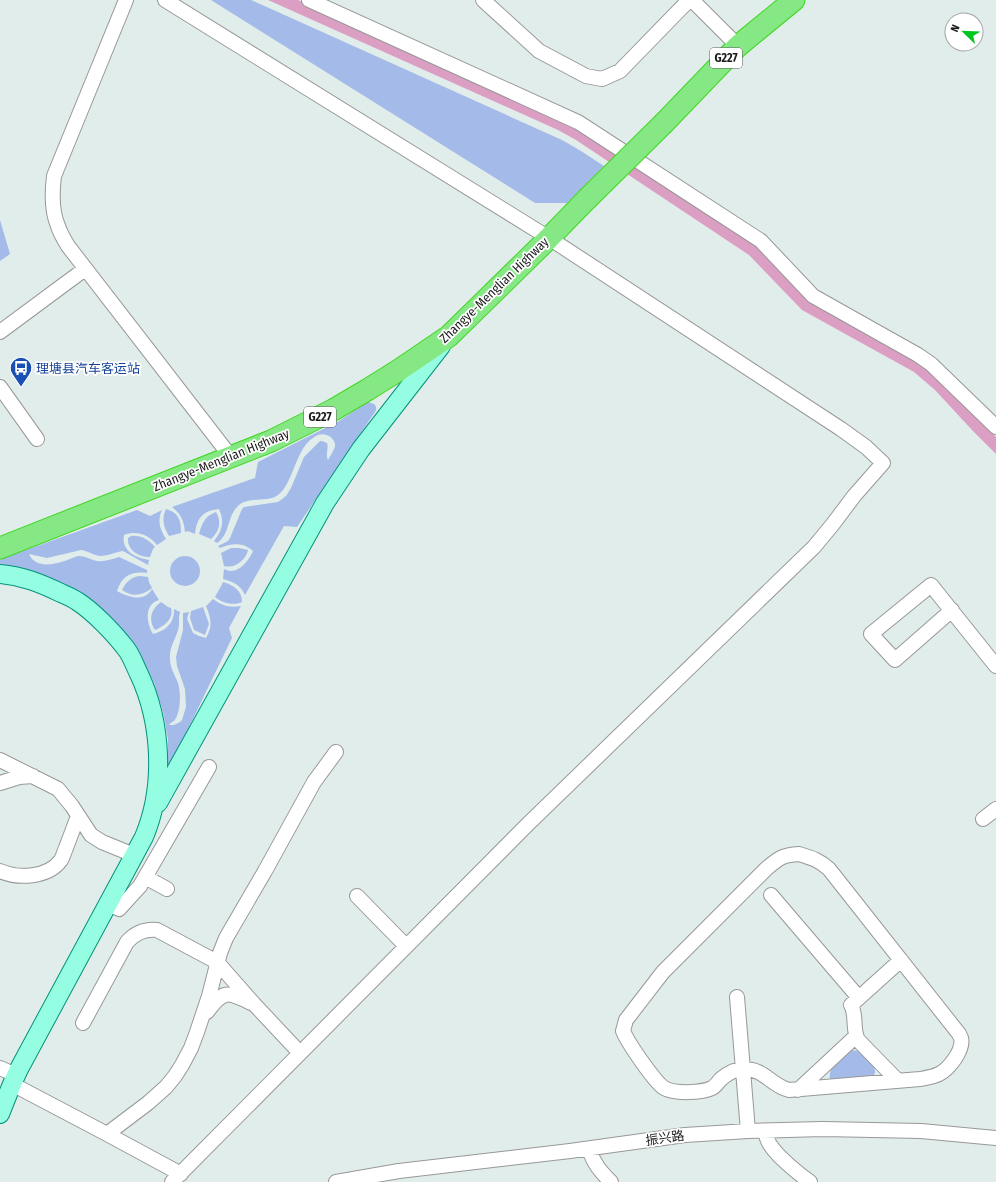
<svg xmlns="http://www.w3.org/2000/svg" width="996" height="1182" font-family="'Fira Sans Condensed','Noto Sans SC',sans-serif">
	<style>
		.grass { fill: #a4bae9 }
		.water { fill: #dc9fc4 }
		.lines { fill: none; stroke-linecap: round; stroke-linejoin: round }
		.minor-casing { stroke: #989898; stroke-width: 16 }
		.major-casing { stroke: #00927a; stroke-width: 20 }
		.highway-casing { stroke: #40d720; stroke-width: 23 }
		.minor { stroke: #fff; stroke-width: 14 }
		.major { stroke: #95fde2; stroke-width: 18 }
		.highway { stroke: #86e785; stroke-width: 21 }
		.highway-bridge-casing { stroke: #40d720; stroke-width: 23; stroke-linecap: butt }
		.highway-bridge { stroke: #86e785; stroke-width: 21 }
		.labels { text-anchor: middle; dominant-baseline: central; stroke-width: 3.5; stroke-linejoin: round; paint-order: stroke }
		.shield { fill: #fff; stroke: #5f5f5f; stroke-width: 1 }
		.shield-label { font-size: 12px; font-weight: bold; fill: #1b1b1b }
		.street-label { font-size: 13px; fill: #1b1b1b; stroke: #fff }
		.transit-label { font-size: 13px; fill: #164399; stroke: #fff; text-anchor: start }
	</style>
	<rect width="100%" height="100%" fill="#e0edeb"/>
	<path class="grass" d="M211,0H251L562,140L581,151L604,166L567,203H535Z
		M0,220L10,254L0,261Z
		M368,402L374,404C378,408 376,411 373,415L297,527L284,526L245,595C240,584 233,582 223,579L224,569C237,576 248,562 253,551C243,542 232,543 220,548L218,546L228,541L230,538L242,509L244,507L278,502L286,496L291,488L304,457L320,441H322L327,443C329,449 325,454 328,460C330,456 334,451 335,446C336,438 325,432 318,435C315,436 310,440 308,442C295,456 291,486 278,495C267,503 248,496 238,506C227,516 230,535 217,543L214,541C222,531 225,522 219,509C203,511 197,517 195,534L188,531L185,532C184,521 181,514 172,507L255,478L258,462L339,421Z
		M166,509C179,513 181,520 181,533L169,536C164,527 161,520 166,509Z
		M137,510L150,516L162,510C157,521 160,529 166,539L157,545C149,535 137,530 124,535C121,551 136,558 149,560L148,565L123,551C115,552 108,556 100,556C93,555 88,551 81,550L47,558L29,554C36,570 57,564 70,559C73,558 76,556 79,556C86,556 91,560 97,561C104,562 112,559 119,557L147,570V573C131,571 122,576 117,591C128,597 144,603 152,589L159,600C144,604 146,623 153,634C165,631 175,623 174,609L180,612C178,618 180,624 178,630C175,640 169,648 170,659C170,668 175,675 178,683C181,692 181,713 174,721C172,722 170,723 169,725H174L180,722L182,720L186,707L185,689L177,666L176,657L183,630V613L189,612L187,619L193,633L199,636L206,638C213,626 211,618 206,606L213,599C222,606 230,608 241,606L229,628L232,638L176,754L167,766L168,739L163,712L154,683L148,670L135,647L37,573L15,567L0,564V560L4,558Z
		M216,512C222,522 219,532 211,539L199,534C202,523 205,516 216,512Z
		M131,536C141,535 149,540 155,547L153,549L150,557C140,557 127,551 128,538Z
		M231,548H239L248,550C246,560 235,569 224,566L221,553Z
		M170 571a15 15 0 1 1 30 0a15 15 0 1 1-30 0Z
		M140,576L148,577L149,582L152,588C142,596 132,597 122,590C126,582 131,577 140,576Z
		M223,582C233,585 242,590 242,602C233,606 222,603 215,597L220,588Z
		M161,602L168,607L171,608C174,619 164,626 155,630C148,620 151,609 161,602Z
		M203,607L209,624L205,635L194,630L190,618L191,611Z
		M851,1050L860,1051C867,1058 880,1067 873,1077L833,1081L830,1079C828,1066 842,1058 851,1050Z"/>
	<path class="water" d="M268,0H298L573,124L758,247L806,298L924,365L996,437V454L972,430L935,390L914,372L802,310L749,255L576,140L558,130Z"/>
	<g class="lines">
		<g class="minor-casing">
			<path id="minor" d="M126,0L54,176C52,192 51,210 58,226C60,233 64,239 68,246L231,457
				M165,0L549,238L841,429L866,447L883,463L854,496L833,524L814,547L528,824L172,1182
				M309,0L578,122L761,241L813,296L918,355L931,364L996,427
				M483,0L539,51L586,76L602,79L620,71L689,0
				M692,0L738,46
				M0,332L85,269
				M0,387L37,439
				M952,610L895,660L871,634L931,585L996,666
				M0,760L58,789L72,806L91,835L102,842L134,855
				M0,783L19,777L33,776
				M983,819L996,809
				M799,854C812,858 819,860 829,869L956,1030C958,1032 960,1035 961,1038C964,1050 949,1069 939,1074C933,1077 926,1078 920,1079L789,1090C771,1086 764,1068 743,1069C735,1069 727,1074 721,1079C718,1082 716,1086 712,1088C702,1093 674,1094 664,1088C654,1081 628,1043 623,1031L626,1020L663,972L766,869C779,858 782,855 799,854Z
				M0,871C18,879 48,878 61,860C63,857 64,852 66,848C70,837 74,827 78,816
				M145,877L167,889
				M771,895L859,998
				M357,896L406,946
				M108,904L119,909L140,886L209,767
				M737,997L748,1131
				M207,1012C223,990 227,991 251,1003
				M83,1023L127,942C135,933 145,929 157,930L217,962L254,1004L300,1053
				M0,1068L16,1075
				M898,1081L858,1040C852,1029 857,1015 851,1005L901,960
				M12,1084L107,1134L181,1174
				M798,1090L856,1036
				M765,1131C766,1136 767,1141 771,1146C778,1157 799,1174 810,1182
				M107,1134L148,1103L166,1087L175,1076L182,1065L191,1048L197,1032L209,996L220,953L226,938L265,871L314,782L336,752
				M589,1149C594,1164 600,1171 611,1182
				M336,1182L399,1171L570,1151L685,1135L748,1131L823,1129L921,1131L996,1138"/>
		</g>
		<g class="major-casing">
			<path id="major" d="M0,574C23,576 40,583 61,593C66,595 72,598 77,601C94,612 115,634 127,650C132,657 135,666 139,674C162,723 165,787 144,837L19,1069L12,1084L0,1114
				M158,803L325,503L361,449L441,346"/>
		</g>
		<g class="highway-casing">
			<path id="highway" d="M664,123L738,46L794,0
				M0,548L271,441L333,410L367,390L399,370L449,336L549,238L587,199"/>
		</g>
		<use href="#minor" class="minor"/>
		<use href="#major" class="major"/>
		<use href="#highway" class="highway"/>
		<g class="highway-bridge-casing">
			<path id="highway-bridge" d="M587,199L664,123"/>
		</g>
		<use href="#highway-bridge" class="highway-bridge"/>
	</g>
	<defs>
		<g id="bus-pin" transform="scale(1.15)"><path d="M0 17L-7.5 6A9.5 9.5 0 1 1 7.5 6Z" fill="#1a4fb4" stroke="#fff"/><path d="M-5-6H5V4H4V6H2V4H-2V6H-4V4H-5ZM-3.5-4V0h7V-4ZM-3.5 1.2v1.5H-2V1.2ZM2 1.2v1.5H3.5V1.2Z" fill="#fff"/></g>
	</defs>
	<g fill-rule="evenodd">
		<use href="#bus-pin" x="21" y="368"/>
	</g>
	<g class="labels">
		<g class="shield">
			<rect x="710" y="48" width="32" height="20" rx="3"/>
			<rect x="304" y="407" width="32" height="20" rx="3"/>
		</g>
		<g class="shield-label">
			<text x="726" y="58">G227</text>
			<text x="320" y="417">G227</text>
		</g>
		<g class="street-label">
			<text transform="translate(494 290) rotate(-44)">Zhangye-Menglian Highway</text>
			<text transform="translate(221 460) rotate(-22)">Zhangye-Menglian Highway</text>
			<text transform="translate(665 1138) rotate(-8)">振兴路</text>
		</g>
		<g class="transit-label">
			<text x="36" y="368">理塘县汽车客运站</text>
		</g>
	</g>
	<g transform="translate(964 32) rotate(293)"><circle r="19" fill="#ffffff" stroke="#a4a4a4"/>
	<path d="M0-3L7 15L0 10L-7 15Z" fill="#00c622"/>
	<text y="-6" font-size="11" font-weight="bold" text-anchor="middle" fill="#1b1b1b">N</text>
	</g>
</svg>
